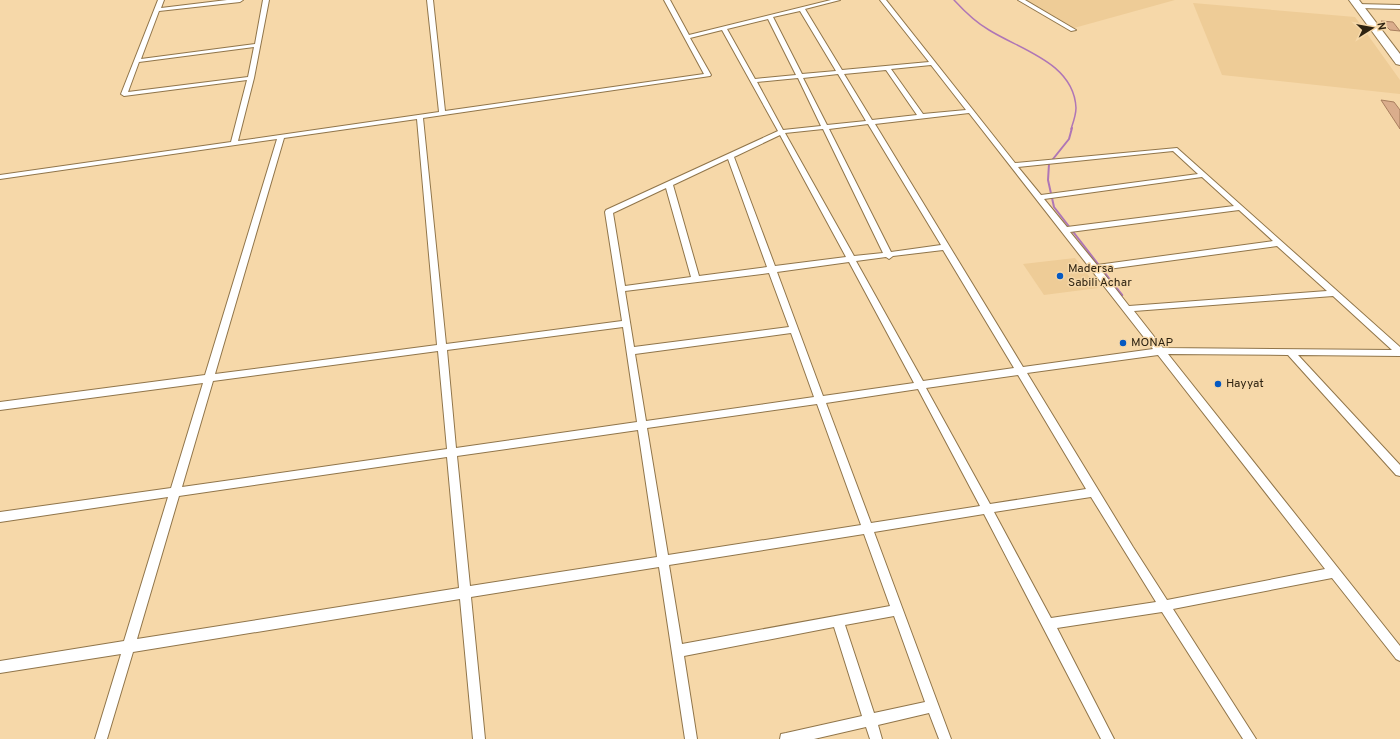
<svg xmlns="http://www.w3.org/2000/svg" width="1400" height="739" font-family="Overpass,sans-serif">
<rect width="100%" height="100%" fill="#f6d8a9"/>
<g fill="#eecc97">
<path d="M1027,0h148l-101,28z"/>
<path d="M1193,3l162,14 45,63v14l-178,-19z"/>
<path d="M1075,258l23,30 -54,7 -21,-31z"/>
</g>
<g fill="none" stroke-linecap="round" stroke-linejoin="round">
<path stroke="#af76b6" stroke-width="1.5" d="M954,0c11,12 21,22 35,30 32,20 85,33 87,78 0,7 -3,15 -5,21"/>
<path stroke="#af76b6" stroke-width="2" d="M1072,128l-3,11 -20,25 -1,16 6,27 64,83"/>
<path stroke="#af76b6" stroke-width="2.5" d="M1117,289l5,6"/>
</g>
<g fill="#daad8c" stroke="#a87e5e">
<path d="M1381,21l12,1 7,9 -10,-1z"/>
<path d="M1381,100l13,2 6,8v19z"/>
</g>
<g fill="none" stroke-linecap="round" stroke-linejoin="round">
<g stroke="#90754a" stroke-width="2">
<g id="street">
<path d="M158,0h6l-3,8 66,-8h16l-3,2 -81,9 -18,48 114,-15 8,-44h6l-15,78 -16,63 201,-29 -12,-112h6l12,111 259,-37 -40,-74h6l19,35 142,-35h9l-35,9 37,61 87,-8 -49,-62h6l129,163 162,-15 223,199v9l-102,-1 102,110v11l-4,-1 -108,-120 -120,-1 232,292v15l-4,-2 -64,-81 -159,31 83,130h-13l-81,-127 -105,16 57,111h-13l-117,-225 -110,18 77,207h-12l-10,-26 -51,12 4,14h-12l-4,-12 -52,12h-34l1,-5 5,-1 76,-17 -28,-89 -150,29 13,83h-12l-26,-172 -188,30 14,142h-12l-13,-140 -327,53 -26,87h-12l26,-85 -121,19v-12l124,-20 44,-144 -168,25v-10l171,-24 32,-105 -203,27v-8l205,-27 72,-236 -277,40v-4l231,-33 16,-62 -123,16 -3,-2zM800,11l36,60 -34,3 -29,-57zM768,19l28,56 -41,4 -28,-50zM722,30l56,101 -172,79 -1,2 17,109 -176,23 -23,-226 287,-42 1,-1 -21,-37zM254,47l-6,30 -120,15 11,-30zM931,65l35,45 -43,4 -32,-45zM886,70l31,45 -45,5 -28,-46zM838,74l28,47 -39,4 -24,-47zM798,78l23,48 -38,4 -26,-48zM969,113l184,236 -130,18 -148,-243zM417,119l20,226 -222,29 69,-236zM868,124l73,121 -50,7 -62,-123zM823,129l60,124 -29,3 -69,-123zM780,135l66,122 -71,9 -41,-109zM1173,151l25,23 -157,21 -23,-28zM728,159l39,108 -68,9 -26,-91zM1202,177l32,29 -167,21 -23,-28zM666,188l25,89 -66,9 -12,-73zM1239,210l34,31 -176,24 -27,-33zM1277,246l50,45 -198,15 -28,-36zM943,250l71,118 -91,13 -67,-120 30,-4 3,2 4,-3zM849,262l65,121 -91,13 -46,-124zM769,273l20,54 -155,20 -9,-56zM1333,296l59,54 -229,-2 -29,-37zM623,327l14,95 -181,26 -9,-98zM791,333l23,64 -168,24 -11,-67zM438,351l9,98 -265,38 31,-106zM1158,355l167,214 -158,31 -34,-53 -106,-174zM1018,375l68,114 -96,15 -64,-116zM918,389l62,117 -109,17 -45,-120zM817,404l44,121 -193,30 -21,-127zM638,430l19,127 -187,29 -13,-130zM447,457l12,131 -322,51 42,-143zM1091,497l65,105 -105,16 -57,-106zM864,534l26,72 -208,38 -13,-79zM894,616l31,86 -51,11 -29,-88z"/>
<path d="M1018,0h7l51,30 -5,1z"/>
</g>
</g>
<g stroke="#90754a" stroke-width="2">
<path id="secondary" d="M1356,4l44,1v4l-41,-1 -4,-2z"/>
</g>
<g stroke="#90754a" stroke-width="2">
<path id="highway" d="M1349,0h10l41,54v11l-4,-1z"/>
</g>
<use href="#street" fill="#fff" fill-rule="evenodd"/>
<use href="#secondary" fill="#fff" fill-rule="evenodd"/>
<use href="#highway" fill="#fff" fill-rule="evenodd"/>
</g>
<g fill="#0559c2" stroke="#f6d8a9" stroke-width="1.5">
<circle cx="1060" cy="276" r="4"/>
<circle cx="1123" cy="343" r="4"/>
<circle cx="1218" cy="384" r="4"/>
</g>
<g text-anchor="middle" dominant-baseline="central" stroke-width="3" stroke-linejoin="round" paint-order="stroke">
<g font-size="12" fill="#2e2311" stroke="#f6d8a9" text-anchor="start">
<text x="1068" y="269">Madersa<tspan x="1068" dy="14">Sabili Achar</tspan></text>
<text x="1131" y="343">MONAP</text>
<text x="1226" y="384">Hayyat</text>
</g>
</g>
<g transform="translate(1372 28) rotate(79)" stroke="#f6d8a9" stroke-width="3" paint-order="stroke">
<path d="M0-3L7 15L0 10L-7 15Z" fill="#2e2311"/>
<text y="-6" font-size="11" font-weight="bold" text-anchor="middle" fill="#2e2311">N</text>
</g>
</svg>
